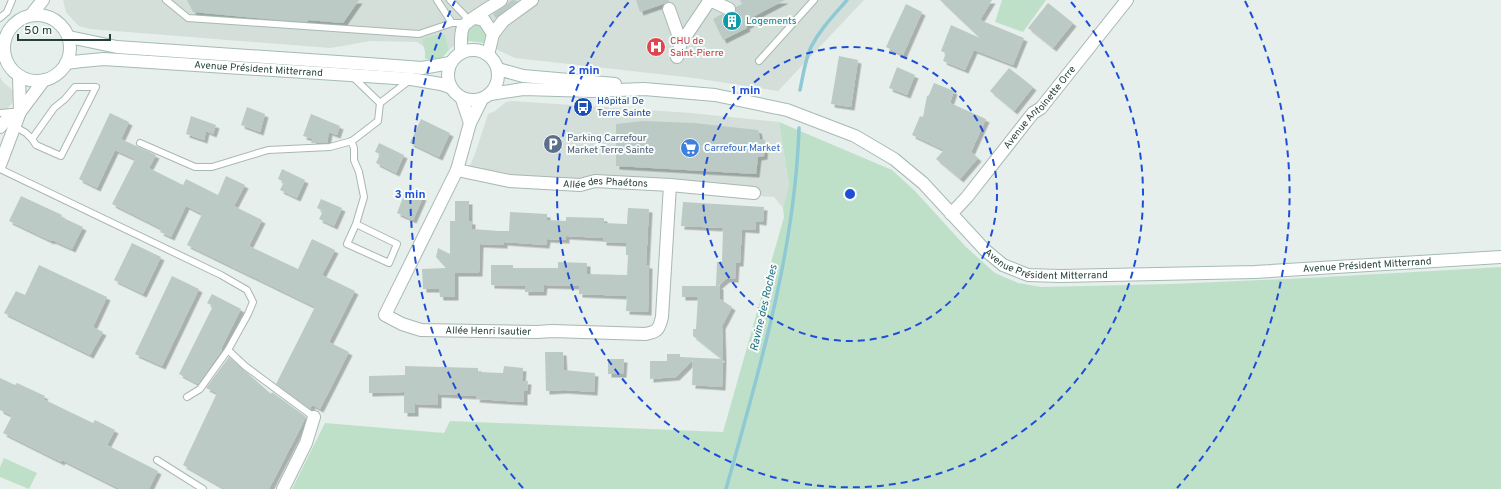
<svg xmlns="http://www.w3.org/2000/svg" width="1501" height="489" font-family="Overpass,sans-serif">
<defs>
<filter id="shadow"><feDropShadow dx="3.5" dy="3.5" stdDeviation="0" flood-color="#0004"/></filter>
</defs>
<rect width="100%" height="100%" fill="#e6efeb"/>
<g fill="#d4dfda">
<path d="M63,0h801l-86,91 -84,-13 -179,-20 -32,-15 -13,-2 -15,4 -10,8 -4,6 -24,-17 -46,-1 -41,7 -240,-19 -11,-3 -7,-7 -6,-7z"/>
<path d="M0,77l3,5 13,11 -3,9 -13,16z"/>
<path d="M512,101l179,12 88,9 10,63 -6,23 -9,-11 -105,-7 -203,-16 9,-20 13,-40 7,-3 11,-9z"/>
</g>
<g fill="#bfe0c8">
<path d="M1002,0h44l-23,32 -28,-10z"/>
<path d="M478,24l3,1 6,6 -2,12 -15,-2 -4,1 1,-11 5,-6z"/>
<path d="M443,33l2,3 4,14 -8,9h-16v-7l-3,-13z"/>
<path d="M779,122l113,48 23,21 51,56 29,26 23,10 23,4 130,-3 137,-6 193,-11v222h-1209l33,-66 119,10 6,-12 273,11 61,-215 -1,-9 6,-23z"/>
<path d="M4,458l33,15 -8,16 -29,-12v-10z"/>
</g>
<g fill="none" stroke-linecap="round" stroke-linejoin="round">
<g stroke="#8ec9d4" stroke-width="3.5">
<path d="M800,90c3,-14 5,-30 11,-43 9,-18 23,-32 36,-47"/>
<path d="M726,489c33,-118 69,-238 73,-361"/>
</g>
</g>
<g fill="#bbcac4" filter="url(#shadow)">
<path d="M187,0h172l-16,23 -35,-3v2l-31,-2 -84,-8z"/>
<path d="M512,0l6,1 -22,17 -3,-4 12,-8z"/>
<path d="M636,0h33v2l-29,10z"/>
<path d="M740,0h45l-36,19 2,4 -5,3 1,2 -24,12 -10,-21 9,-5 7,2 4,-1 3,-3v-5l6,-3z"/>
<path d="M940,0h52l-12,20 44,18 -11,27 -39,-15 -9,20 -22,-9 3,-8 -5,-2 10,-26 29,13z"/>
<path d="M1048,3l25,20 -20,25 -25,-20z"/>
<path d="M906,4l16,8 -19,43 -17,-8z"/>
<path d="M839,56l19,4 -7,47 -20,-3z"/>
<path d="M897,67l18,8 -8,20 -18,-7z"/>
<path d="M1009,68l24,19 -19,24 -24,-20z"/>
<path d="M934,83l20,8 -4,12 36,16 -15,33 7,6 -18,21 -24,-20 8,-9 -32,-15 8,-19 3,1 4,-21 2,-1z"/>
<path d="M247,107l18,7 -5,18 -19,-7z"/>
<path d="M110,113l19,9 -8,17 35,16 -7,13 34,17 3,-6 32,16 8,-19 19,9 -11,21 28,14 -13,26 49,23 14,-30 23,11 -13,25 33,16 -26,51 20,10 -29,57 -8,-4 -2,4 -34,-25 39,-77 -128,-62 15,-31 -16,-8 -15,31 -11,-5 2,-3 -50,-25 23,-45 -20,-9 -18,38 -18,-9z"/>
<path d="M311,114l29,12 -3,9 -8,-3 -2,11h-16l2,-4 -10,-3z"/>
<path d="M191,116l25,9 -3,9 -7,-3 -2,9 -18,-6z"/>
<path d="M421,119l29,14 -11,24 -29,-14z"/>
<path d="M643,121l51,2 64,7 2,9 5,1 -1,16 -6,1 -2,17 -140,-8v-42z"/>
<path d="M379,143l25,12 -8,18 -20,-10 4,-9 -5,-2z"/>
<path d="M282,169l23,11 -8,18 -17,-8 4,-8 -6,-3z"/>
<path d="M414,193l9,4 -10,23 -16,-7 7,-18 8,3z"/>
<path d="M21,196l41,19 -1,2 22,10 -11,22 -20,-9 -1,1 -42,-20z"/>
<path d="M321,199l21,9 -8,18 -15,-7 4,-8 -6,-3z"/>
<path d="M455,201h14v20h3v8l27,2h10l1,-19 37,2v6l19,1v-4l38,1v5l23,1 1,-16 21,1 -3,56h3l-1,47 -22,-1 1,-15 -48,-2v-8l-35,-1 -1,7h-18v-6l-34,-1v-20h22v3h45v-6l29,1v11l40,1 1,-20h-2v-12l-23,-1v-4l-37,-2v4l-19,-1 -1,6 -42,-3v3l-24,-1 -1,29h-24v24h-15l-1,-8h-16l-1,-20 24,-1 -10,-11 2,-9 12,6v-33h5z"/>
<path d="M683,202l81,5 -1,15 -7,-1v9l-14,-1 -2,34h-4l-1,16h-9l-8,7h2v13l12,8 -10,19 1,33 -1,28 -30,-2 1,-25 -17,17 -26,2v-18h17v-7h13v3l42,2 -29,-23v-7h3l2,-32h-16v-11h34l1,-24h5l1,-34 -42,-2z"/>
<path d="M132,243l29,14 -18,37 -29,-14z"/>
<path d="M39,265l68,32 -14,30 10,5 -13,23 -86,-42 12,-22 9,4z"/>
<path d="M172,276l27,13 -37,77 -27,-12z"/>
<path d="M212,294l29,15 -20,40 1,1 -24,34 -19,-10 34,-68 -6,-3z"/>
<path d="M545,352h18l1,18 31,3 -1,19 -30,-2 -18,1z"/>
<path d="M229,357l42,37 1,-2 34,25 -37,72h-44l-42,-24 34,-72 -11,-5z"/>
<path d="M608,359h16l-1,15h-15z"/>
<path d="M405,366l73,2v4l25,1 1,-7 19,2 -1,13h6l-1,10h-3v11l-48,-3 1,-3 -39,-2v11l-23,-1v9h-11v-21l-35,1v-17l36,-1z"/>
<path d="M0,378l15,7 2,-2 28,13 -2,3 50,24 2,-3 20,10 -8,15 51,26 -9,18h-29l-58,-29 -1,2 -58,-29 9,-17 -12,-6z"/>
</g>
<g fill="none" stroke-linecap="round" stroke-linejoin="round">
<g stroke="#a8b8b2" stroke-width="8">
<g id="lane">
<path d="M166,0l22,18 231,16 33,-11h13"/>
<path d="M437,0l15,23"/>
<path d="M450,0l19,20"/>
<path d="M0,18l7,-6 5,-12"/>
<path d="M759,61l55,-61"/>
<path d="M353,77l27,26 30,-23"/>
<path d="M0,113l12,-1"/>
<path d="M14,126l12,7 6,6 4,6 25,11 35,-69h-21l-10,12 -11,9 -22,31"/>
<path d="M351,141l3,7v12l5,12 5,25 -8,27 41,20 -8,19 -42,-19 9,-20"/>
<path d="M140,143l55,24h17l56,-17 62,-3 22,-6 26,-20 2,-18"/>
<path d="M0,169l221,106 26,15 6,12 -5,12 -20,36 17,16 69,51"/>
<path d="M187,397l13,-8 28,-39"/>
<path d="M157,460l46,29"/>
</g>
</g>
<g stroke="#a8b8b2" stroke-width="14">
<g id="street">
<path d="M669,9l12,34"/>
<path d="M475,18l9,2 9,14 -5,21"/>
<path d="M493,34l10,-13 29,-21"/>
<path d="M461,53c0,-8 -1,-19 2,-26 2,-5 31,-22 38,-27"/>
<path d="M677,57l4,-14 29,-43 19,9"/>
<path d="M19,76l1,36"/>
<path d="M462,99l8,24"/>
<path id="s1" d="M482,99l-12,24 -13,47 -72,145 17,9 19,6 116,2 15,-1 93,3c13,-2 14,-5 17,-17l8,-132"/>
<path d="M0,127l7,-8 13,-7"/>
<path d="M0,165l20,-53 24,-32"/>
<path id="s2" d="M457,170l52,11 71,4 15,-4 75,4 84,8"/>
<path id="s3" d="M951,214l16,-17 66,-84 8,-5 86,-108"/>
<path d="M283,489l23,-46 8,-26"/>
</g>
</g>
<g stroke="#a4bbb3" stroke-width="14">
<g id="secondary">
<path d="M31,15l12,-15"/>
<circle cx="37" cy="48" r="33"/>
<path d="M69,37l48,10 265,18 40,3 28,-5"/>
<circle cx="473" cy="75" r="25"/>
<path id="s4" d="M66,63l16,-2 22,-2 307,20 30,5 9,3"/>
<path d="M498,69l25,7 92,8"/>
<path id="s5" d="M491,94l32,-5 69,2 52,-2 71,6 72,15 68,26 39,23 29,24 62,67 18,15 25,10 32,1 195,-4 246,-15"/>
</g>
</g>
<use href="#lane" stroke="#fff" stroke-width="6"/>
<use href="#street" stroke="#fff" stroke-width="12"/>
<use href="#secondary" stroke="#fff" stroke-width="12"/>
</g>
<g fill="none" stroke="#1d4ed8" stroke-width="2" stroke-dasharray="7 5">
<circle cx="850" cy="194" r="147"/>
<path d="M1071 2A293 293 0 1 1 629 2"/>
<path d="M523 488A440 440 0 0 1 455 1M1245 1A440 440 0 0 1 1177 488"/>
</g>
<defs>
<g id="building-disc" transform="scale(1)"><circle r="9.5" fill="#0f9aa8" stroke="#f7fbf9"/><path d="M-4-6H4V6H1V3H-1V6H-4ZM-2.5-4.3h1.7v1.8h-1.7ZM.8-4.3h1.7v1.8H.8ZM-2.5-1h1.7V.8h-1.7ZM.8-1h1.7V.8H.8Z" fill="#fff"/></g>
<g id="hospital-disc" transform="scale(1)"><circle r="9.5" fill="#e0444e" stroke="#f7fbf9"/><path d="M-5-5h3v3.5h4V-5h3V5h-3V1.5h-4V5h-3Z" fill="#fff"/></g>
<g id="bus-disc" transform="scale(1)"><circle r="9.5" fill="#1a4fb4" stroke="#f7fbf9"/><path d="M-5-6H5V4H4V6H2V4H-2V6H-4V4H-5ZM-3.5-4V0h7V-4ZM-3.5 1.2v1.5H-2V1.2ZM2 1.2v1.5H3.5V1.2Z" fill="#fff"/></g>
<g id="parking-disc" transform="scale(1)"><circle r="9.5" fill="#5c6f8a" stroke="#f7fbf9"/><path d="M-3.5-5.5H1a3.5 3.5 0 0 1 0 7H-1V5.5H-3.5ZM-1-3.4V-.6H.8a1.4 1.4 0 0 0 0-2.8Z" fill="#fff"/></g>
<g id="supermarket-disc" transform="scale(1)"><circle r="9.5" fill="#3f7fe0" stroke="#f7fbf9"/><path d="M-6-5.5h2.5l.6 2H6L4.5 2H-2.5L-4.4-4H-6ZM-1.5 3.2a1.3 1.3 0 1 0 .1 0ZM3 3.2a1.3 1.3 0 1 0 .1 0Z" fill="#fff"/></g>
</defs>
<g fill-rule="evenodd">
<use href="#building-disc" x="732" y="21"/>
<use href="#hospital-disc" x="656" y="47"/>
<use href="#bus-disc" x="583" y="107"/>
<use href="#parking-disc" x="553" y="144"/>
<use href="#supermarket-disc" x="690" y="148"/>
</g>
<g text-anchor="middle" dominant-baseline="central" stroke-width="4" stroke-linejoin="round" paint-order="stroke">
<g font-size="10" fill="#0d838f" stroke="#f7fbf9" text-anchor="start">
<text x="746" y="21">Logements</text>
</g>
<g font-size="10" fill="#be3a42" stroke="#f7fbf9" text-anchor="start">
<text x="670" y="41">CHU de<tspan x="670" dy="12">Saint-Pierre</tspan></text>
</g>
<g font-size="10" fill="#24423a" stroke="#f7fbf9">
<text stroke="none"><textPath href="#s4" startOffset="193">Avenue Président Mitterrand</textPath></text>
<text stroke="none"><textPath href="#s3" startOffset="139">Avenue Antoinette Orre</textPath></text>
<text stroke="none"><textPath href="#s2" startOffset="150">Allée des Phaétons</textPath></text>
<text stroke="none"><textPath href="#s5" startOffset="611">Avenue Président Mitterrand</textPath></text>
<text stroke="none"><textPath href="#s5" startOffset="935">Avenue Président Mitterrand</textPath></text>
<text stroke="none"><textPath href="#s1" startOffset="344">Allée Henri Isautier</textPath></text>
</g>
<g font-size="10" fill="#164399" stroke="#f7fbf9" text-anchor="start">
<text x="597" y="101">Hôpital De<tspan x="597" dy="12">Terre Sainte</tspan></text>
</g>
<g font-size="10" fill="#4e5e75" stroke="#f7fbf9" text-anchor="start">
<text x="567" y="138">Parking Carrefour<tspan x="567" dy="12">Market Terre Sainte</tspan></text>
</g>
<g font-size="10" fill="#366cbe" stroke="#f7fbf9" text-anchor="start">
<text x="704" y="148">Carrefour Market</text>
</g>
<g font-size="11" font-style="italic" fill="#1c6f80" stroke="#f7fbf9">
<text transform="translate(764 308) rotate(-77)">Ravine des Roches</text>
</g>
</g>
<circle cx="850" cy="194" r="6" fill="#1d4ed8" stroke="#f7fbf9" stroke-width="2"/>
<g font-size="12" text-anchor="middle" font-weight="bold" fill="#1d4ed8" stroke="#f7fbf9" stroke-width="4" stroke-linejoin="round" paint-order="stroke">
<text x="584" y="74">2 min</text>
<text x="746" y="94">1 min</text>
<text x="410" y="198">3 min</text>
</g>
<path d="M18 34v6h92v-6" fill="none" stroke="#24423a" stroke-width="2"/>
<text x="24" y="34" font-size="12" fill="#24423a" stroke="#f7fbf9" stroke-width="3" paint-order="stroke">50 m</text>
</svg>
